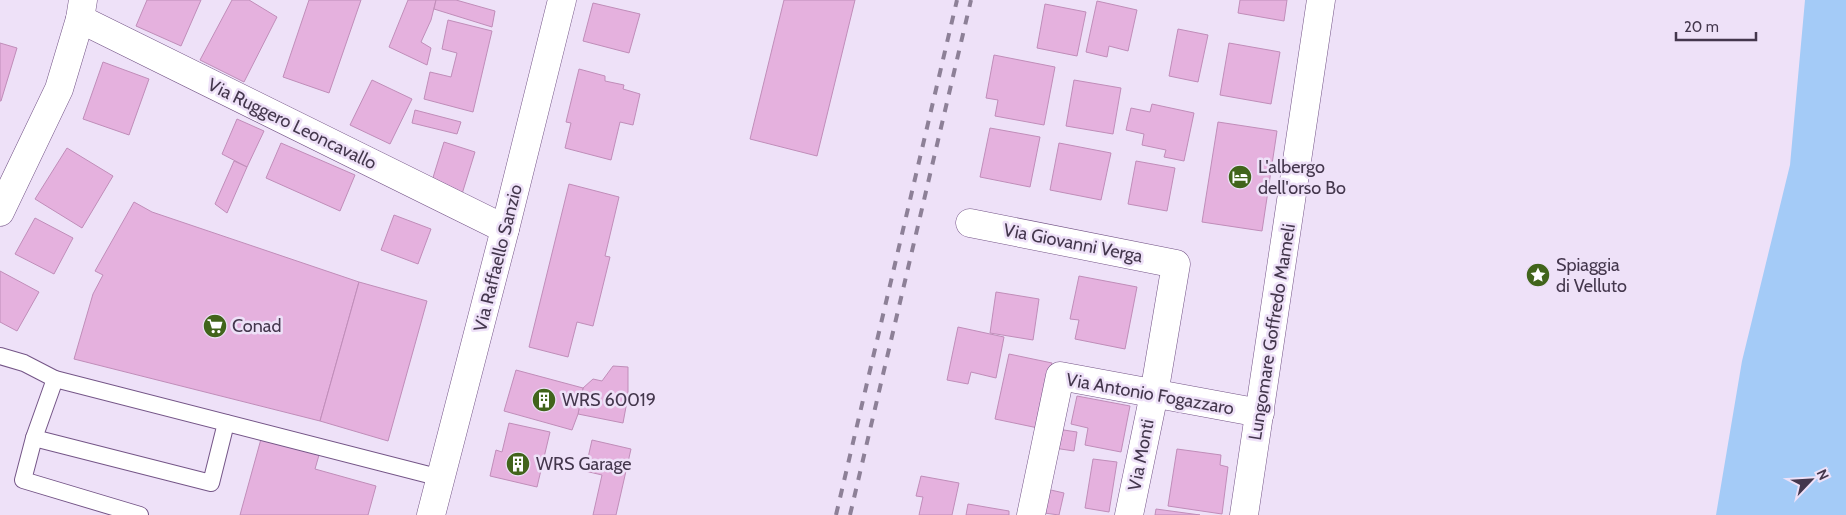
<svg xmlns="http://www.w3.org/2000/svg" width="1846" height="515" font-family="Cabin,sans-serif">
<rect width="100%" height="100%" fill="#eee1f8"/>
<path fill="#a4cbf7" d="M1805,0h41v515h-130l26,-154 48,-196z"/>
<g fill="#e5b1de" stroke="#c08db9">
<path d="M147,0h54l-20,46 -45,-20z"/>
<path d="M232,0h17l28,17 -33,65 -44,-22z"/>
<path d="M309,0h52l-32,93 -46,-16z"/>
<path d="M408,0h28l-5,20 -10,22 10,6 -4,17 -38,-18z"/>
<path d="M436,0h20l39,11 -3,16 -58,-18z"/>
<path d="M784,0h71l-38,156 -67,-17z"/>
<path d="M1240,0h47l-3,21 -46,-8z"/>
<path d="M1097,1l40,9 -9,41 -19,-5 -2,11 -21,-5z"/>
<path d="M593,3l47,11 -11,39 -46,-12z"/>
<path d="M1045,4l41,8 -9,44 -40,-8z"/>
<path d="M448,20l44,11 -19,81 -49,-13 6,-27 21,5 6,-24 -15,-4z"/>
<path d="M1178,29l30,6 -10,47 -29,-6z"/>
<path d="M0,43l17,5 -16,53h-1z"/>
<path d="M1229,43l51,9 -9,52 -51,-9z"/>
<path d="M994,55l61,12 -11,58 -49,-9 3,-16 -12,-2z"/>
<path d="M103,62l46,17 -20,56 -46,-16z"/>
<path d="M579,69l26,7v5l19,4 -1,4 17,5 -7,31 -13,-3 -9,38 -46,-12 6,-25 -5,-1z"/>
<path d="M372,80l40,19 -22,45 -40,-19z"/>
<path d="M1074,80l47,8 -8,46 -47,-8z"/>
<path d="M1152,104l42,9 -10,48 -20,-4 2,-7 -24,-5 2,-11 -18,-4 5,-22 19,4z"/>
<path d="M415,110l46,12 -4,12 -45,-11z"/>
<path d="M237,119l27,12 -17,36 -25,-13z"/>
<path d="M1218,122l59,9 -15,100 -60,-9z"/>
<path d="M990,128l50,9 -10,50 -50,-10z"/>
<path d="M444,142l31,10 -13,42 -31,-10z"/>
<path d="M281,143l74,32 -15,36 -74,-33z"/>
<path d="M1059,143l52,10 -10,47 -51,-10z"/>
<path d="M67,148l46,28 -31,52 -47,-29z"/>
<path d="M234,161l13,6 -20,46 -12,-9z"/>
<path d="M1136,161l39,7 -8,43 -39,-7z"/>
<path d="M569,184l50,13 -14,59 5,1 -17,69 -16,-4 -9,35 -39,-10z"/>
<path d="M134,202l18,10 207,70 -39,139 -246,-62 19,-65 10,-19 -8,-4z"/>
<path d="M394,215l37,14 -13,35 -37,-14z"/>
<path d="M35,218l38,20 -19,36 -39,-20z"/>
<path d="M0,271l39,21 -22,39 -17,-9z"/>
<path d="M1079,276l58,11 -12,62 -50,-10 4,-19 -9,-1z"/>
<path d="M359,282l68,19 -39,140 -68,-20z"/>
<path d="M996,292l43,7 -6,41 -43,-7z"/>
<path d="M958,327l46,10 -8,41 -25,-6 -3,12 -21,-4z"/>
<path d="M1009,354l43,9 -14,65 -43,-9z"/>
<path d="M613,366l15,1v29l-5,27 -45,-9 5,-26 10,-9 9,2z"/>
<path d="M516,370l67,18 -5,26 -6,16 -68,-19z"/>
<path d="M1077,396l53,10 -9,46 -36,-7 3,-17 -17,-4z"/>
<path d="M509,423l41,9 -13,55 -47,-11 6,-26 6,2z"/>
<path d="M1057,429l20,3 -3,19 -20,-3z"/>
<path d="M261,439l58,16 -4,14 61,17 -8,29h-128z"/>
<path d="M592,440l39,9 -15,66h-23l9,-40 -17,-4z"/>
<path d="M1177,449l44,6 -1,10 8,2 -6,47 -54,-8z"/>
<path d="M1093,459l24,3 -8,50 -24,-4z"/>
<path d="M921,476l38,7 -7,32h-33l4,-18 -7,-1z"/>
<path d="M1042,488l22,5 -5,22 -22,-3z"/>
<path d="M968,504l41,7v4h-43z"/>
<path d="M1156,509l44,6h-45z"/>
</g>
<g fill="none" stroke-linecap="round" stroke-linejoin="round">
<g stroke="#745587" stroke-width="18">
<g id="service">
<path d="M0,356l24,7 31,16 386,99"/>
<path d="M55,379l-21,59 177,45 15,-60"/>
<path d="M34,438l-11,42 117,35"/>
</g>
</g>
<g stroke="#745587" stroke-width="29">
<g id="minor">
<path d="M80,19l425,210"/>
<path d="M0,212l59,-123 21,-70 3,-19"/>
<path d="M970,223l206,41 -22,130 -25,121"/>
<path d="M1031,515l29,-139 200,37"/>
<path d="M1244,515l77,-515"/>
</g>
</g>
<g stroke="#745587" stroke-width="29">
<path id="secondary" d="M431,515l74,-286 57,-229"/>
</g>
<use href="#service" stroke="#fff" stroke-width="16"/>
<use href="#minor" stroke="#fff" stroke-width="28"/>
<use href="#secondary" stroke="#fff" stroke-width="28"/>
<g stroke="#8d8097" stroke-width="4" stroke-dasharray="9 9" stroke-linecap="butt">
<path d="M836,515l121,-515"/>
<path d="M850,515l121,-515"/>
</g>
</g>
<defs>
<g id="hotel-disc" transform="scale(1.25)"><circle r="9.5" fill="#41641b" stroke="#eee1f8"/><path d="M-6-4.5h1.5V1H6V5H4.5V3h-9V5H-6ZM-4 0a1.8 1.8 0 1 1 3.6 0ZM.5 0V-2.5h3Q6-2.5 6 0Z" fill="#fff"/></g>
<g id="sight-disc" transform="scale(1.25)"><circle r="9.5" fill="#41641b" stroke="#eee1f8"/><path d="M0-6L1.8-2.2L6-1.7L2.9 1.2L3.7 5.4L0 3.3L-3.7 5.4L-2.9 1.2L-6-1.7L-1.8-2.2Z" fill="#fff"/></g>
<g id="supermarket-disc" transform="scale(1.25)"><circle r="9.5" fill="#41641b" stroke="#eee1f8"/><path d="M-6-5.5h2.5l.6 2H6L4.5 2H-2.5L-4.4-4H-6ZM-1.5 3.2a1.3 1.3 0 1 0 .1 0ZM3 3.2a1.3 1.3 0 1 0 .1 0Z" fill="#fff"/></g>
<g id="building-disc" transform="scale(1.25)"><circle r="9.5" fill="#41641b" stroke="#eee1f8"/><path d="M-4-6H4V6H1V3H-1V6H-4ZM-2.5-4.3h1.7v1.8h-1.7ZM.8-4.3h1.7v1.8H.8ZM-2.5-1h1.7V.8h-1.7ZM.8-1h1.7V.8H.8Z" fill="#fff"/></g>
</defs>
<g fill-rule="evenodd">
<use href="#hotel-disc" x="1240" y="177"/>
<use href="#sight-disc" x="1538" y="275"/>
<use href="#supermarket-disc" x="215" y="326"/>
<use href="#building-disc" x="544" y="400"/>
<use href="#building-disc" x="518" y="464"/>
</g>
<g text-anchor="middle" dominant-baseline="central" stroke-width="5" stroke-linejoin="round" paint-order="stroke">
<g font-size="18" fill="#44374d" stroke="#eee1f8">
<text transform="translate(292 124) rotate(26)">Via Ruggero Leoncavallo</text>
<text transform="translate(1073 243) rotate(11)">Via Giovanni Verga</text>
<text transform="translate(498 258) rotate(-76)">Via Raffaello Sanzio</text>
<text transform="translate(1272 332) rotate(-81)">Lungomare Goffredo Mameli</text>
<text transform="translate(1150 394) rotate(10)">Via Antonio Fogazzaro</text>
<text transform="translate(1141 455) rotate(-79)">Via Monti</text>
</g>
<g font-size="18" fill="#44374d" stroke="#eee1f8" text-anchor="start">
<text x="1258" y="167">L'albergo<tspan x="1258" dy="21">dell'orso Bo</tspan></text>
<text x="1556" y="265">Spiaggia<tspan x="1556" dy="21">di Velluto</tspan></text>
<text x="232" y="326">Conad</text>
<text x="562" y="400">WRS 60019</text>
<text x="536" y="464">WRS Garage</text>
</g>
</g>
<g transform="translate(1811 480) rotate(65)" stroke="#eee1f8" stroke-width="4" paint-order="stroke">
<path d="M0-4L9 19L0 12L-9 19Z" fill="#44374d"/>
<text y="-8" font-size="14" font-weight="bold" text-anchor="middle" fill="#44374d">N</text>
</g>
<path d="M1676 32v8h80v-8" fill="none" stroke="#44374d" stroke-width="2.5"/>
<text x="1684" y="32" font-size="15" fill="#44374d" stroke="#eee1f8" stroke-width="4" paint-order="stroke">20 m</text>
</svg>
